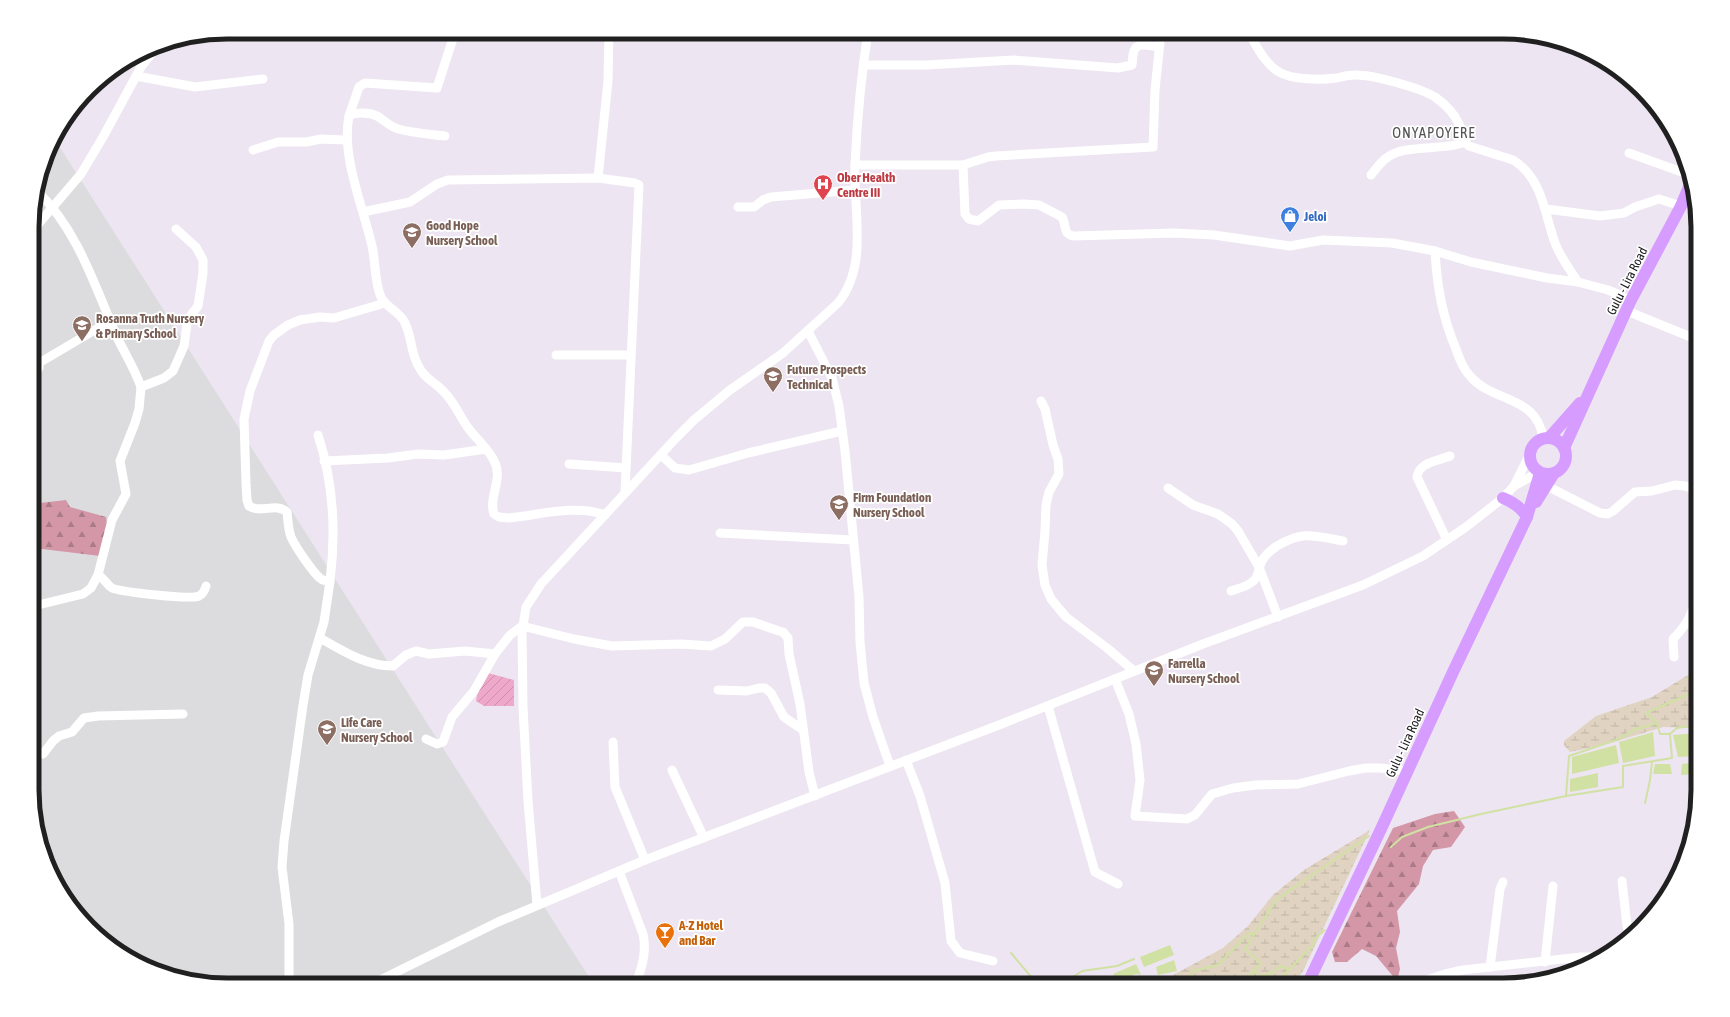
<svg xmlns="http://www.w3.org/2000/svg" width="1730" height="1017" font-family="'Asap Condensed',sans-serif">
<defs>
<pattern id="forest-firs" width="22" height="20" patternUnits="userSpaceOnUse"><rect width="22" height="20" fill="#d397a7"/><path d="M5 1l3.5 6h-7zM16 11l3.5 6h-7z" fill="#ab7b88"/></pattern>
<pattern id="wetland-marsh" width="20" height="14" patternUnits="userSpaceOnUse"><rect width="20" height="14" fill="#e0d3c1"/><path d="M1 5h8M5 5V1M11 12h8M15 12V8" fill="none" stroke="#c0b5a6"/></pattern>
<pattern id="garden-furrows" width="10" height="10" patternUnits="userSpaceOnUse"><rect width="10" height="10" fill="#eea8c9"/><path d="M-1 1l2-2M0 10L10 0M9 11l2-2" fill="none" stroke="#cc90ac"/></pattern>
</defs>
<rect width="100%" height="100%" fill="#ede5f1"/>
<path fill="#dcdcde" d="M54,138l540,847h-367l-51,-7 -47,-19 -64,-61 -31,-83v-613z"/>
<g fill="url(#forest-firs)">
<path d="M66,500l4,7 36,10 3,24 -9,15 -66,-8v-30l6,-15z"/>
<path d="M1454,811l11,16 -14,20 -18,3 -10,16 -4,18 -22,27 3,21 -4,16 4,21 -3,12 -21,-25 -14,-7 -15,13h-12l-3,-10 61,-124 42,-14z"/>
</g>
<g fill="url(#wetland-marsh)">
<path d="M1698,669v59l-35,-1 -59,18 -34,7 -6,-7v-4l32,-25 56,-19z"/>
<path d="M1370,830l-68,143 -14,12h-133l68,-37 25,-22 25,-31 31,-25z"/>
</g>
<path fill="url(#garden-furrows)" d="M488,673l26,7v26h-30l-8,-5 3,-17z"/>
<g fill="#d1e1a3">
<path d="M1653,732l2,24 -32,7 -4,-21z"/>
<path d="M1698,733v23l-20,1 -5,-22z"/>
<path d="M1616,745l3,18 -47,11v-17z"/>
<path d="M1698,762v12l-17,1 1,-11z"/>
<path d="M1655,764h15l2,10h-19z"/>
<path d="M1598,773v14l-28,5v-13z"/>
<path d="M1170,945l4,10 -30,12 -4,-10z"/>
<path d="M1174,960l3,11 -19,4 -2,-8z"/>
<path d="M1136,964l5,11 -5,-1 -19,8 -4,-8z"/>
</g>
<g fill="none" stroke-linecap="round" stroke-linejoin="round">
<g stroke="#d1e1a3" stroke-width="2">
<path d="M1694,692l-6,-15 10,-4"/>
<path d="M1657,723l-11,-10 52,-23"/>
<path d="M1566,796l57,-9v-21l49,-8 -2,-23"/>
<path d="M1645,803l5,-23 2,-18"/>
<path d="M1391,847l11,-10 26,-10 53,-13 85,-18 3,-40 47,-16 20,-11 21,-6 3,11h10l7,-6 21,-3"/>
<path d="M1011,953l27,32"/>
<path d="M1253,971l8,5 9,-2 11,-8 8,4"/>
<path d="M1061,985l21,-14 35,-5 17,-7"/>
<path d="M1187,985l6,-14 25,-6 31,-32 5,2 22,-35 93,-64"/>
<path d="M1241,985l20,-22 -16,-14 9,-14"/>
<path d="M1262,985l7,-8 9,4 35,-36 1,-6 11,-9"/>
</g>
<g stroke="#fff" stroke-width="9">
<path d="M1248,32c9,14 16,31 31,40 13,8 42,8 57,6 6,-1 11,-3 18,-3 18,-1 66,13 81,22 10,7 19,16 24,27 3,8 4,17 10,22l44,14c29,18 31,51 41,80 5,16 15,28 24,42"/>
<path d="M864,65h62l88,-5 104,8 14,-3c1,-5 0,-9 2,-14 3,-10 17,-5 25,-4"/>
<path d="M136,76l59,11 68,-8"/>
<path d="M349,116l10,-29 6,-4 72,5 18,-56"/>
<path d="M445,136c-16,-2 -32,-3 -47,-7 -9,-3 -14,-9 -21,-13 -8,-4 -21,-4 -28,0 -8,41 14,90 23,130 4,17 2,35 9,51 5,11 20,15 24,26 8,17 5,32 17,49 6,8 15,12 22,20 11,11 16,25 25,37 9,12 21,21 26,34 8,16 -7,35 -1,51l5,3 10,1c30,-3 67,-14 96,-3"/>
<path d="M253,150l25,-8h28l15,-3 25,1"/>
<path d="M1629,153l61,22"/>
<path d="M855,165h108l25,-8 8,-1 157,-9 2,-57 6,-58"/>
<path d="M963,165l2,49 4,5 9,2 21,-16 25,-1 15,1 23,12c5,8 0,17 12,19l100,-3 40,2 76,11 33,-6 69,3 43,8 36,11 76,16 31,4 30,8 12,5 10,7"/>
<path d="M1371,175c5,-6 10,-14 17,-18 17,-13 57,-6 77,-15"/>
<path d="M598,178l10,-97 1,-49"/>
<path d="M1686,194l8,3"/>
<path d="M738,207h16l9,-7 8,-3 84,-7"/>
<path d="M1546,209l54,7 24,-3 11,-6 24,-8 22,7"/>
<path d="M363,212l47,-10 27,-18 11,-4 150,-2 37,5 4,2 -14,307"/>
<path d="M34,229l47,-55 22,-37 38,-70 17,-21"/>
<path d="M1435,251c2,35 7,65 21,98 3,9 7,20 14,27 23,27 67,19 73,62"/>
<path d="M1627,311l71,29"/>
<path d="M808,331l24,47 7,28 6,45 14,146 1,45 4,41 9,34 17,49"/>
<path d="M556,355h75"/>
<path d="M34,361l5,2 71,-42"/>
<path d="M34,373l5,-5v-5"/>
<path d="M141,387l23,-9 9,-7 11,-25 3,-22 4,-9 7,-9 5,-33v-13l-7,-13 -20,-18"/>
<path d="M1041,401l4,8 8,36 5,14 1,15 -10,18 -3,13 -1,26 -3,34 3,20 6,14 15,18 41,31 27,23"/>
<path d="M318,435c15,46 18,98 12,146"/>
<path d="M661,455l14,13 14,2 59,-17 94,-22"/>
<path d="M324,461l64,-3 30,-4 26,1 42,-6"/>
<path d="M569,464l57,4"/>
<path d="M1514,486l25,-14"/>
<path d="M1547,486l53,27 8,1 5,-3 22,-19 17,-1 23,-6 10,1 9,3 2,5 -1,58 3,29"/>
<path d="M1168,488l25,17 25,9 14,10 6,7 21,36 19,50"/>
<path d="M720,533l133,7"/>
<path d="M1447,540l-30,-63c2,-15 21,-16 33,-21"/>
<path d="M98,575c7,4 9,10 14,13 9,4 80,12 87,8 4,-2 6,-6 7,-10"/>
<path d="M1231,591c9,-3 22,-6 26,-15 2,-5 2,-10 5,-15 3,-6 9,-11 15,-15 27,-16 37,-10 66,-5"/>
<path d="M34,606l49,-12 8,-6 7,-13 14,-55 14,-26 -6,-33 15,-38 4,-14 2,-22c-6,-18 -16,-33 -24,-50 -22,-50 -39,-107 -80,-146"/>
<path d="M320,638c23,13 46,28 73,28l13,-11 10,-4 13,3 36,-3 30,3 15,-19 12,-9 52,13 38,7 69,-2 30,2 14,-7 18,-17h10l26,9 4,1 5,6 1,16 11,50 9,68 6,24"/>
<path d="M1674,657l-1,-18c17,-17 22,-31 25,-54"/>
<path d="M1115,679l14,35 7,30 4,36 -5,36 52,3 8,-4 17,-21 21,-6 23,-3 42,-1 51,-13 17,-3h14l27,3"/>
<path d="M718,690l29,1 12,-3h6l6,5 13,24 19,13"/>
<path d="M1048,706l47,166 23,12"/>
<path d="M426,739l11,5 6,-2 9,-25 22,-26 21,-37"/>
<path d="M613,742l2,45 30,73"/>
<path d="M34,754h9l10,-13 6,-5 13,-4 12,-14 14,-2 85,-2"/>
<path d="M906,760l14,36 25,87 6,58 9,12 33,8"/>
<path d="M672,770l32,68"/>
<path d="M619,871l24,63c4,17 -1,35 -8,51"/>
<path d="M1622,881l5,45 3,10"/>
<path d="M537,905l-9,-104 -5,-94 -1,-75 4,-25 15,-23 136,-147 17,-17 36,-30 53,-37 55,-50c31,-38 15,-93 17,-138 2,-44 6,-89 13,-133"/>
<path d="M1545,962l8,-76"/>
<path d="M1490,967l10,-78 3,-7"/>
<path d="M289,985v-61l-7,-57 2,-26 19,-136 5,-30 16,-53 6,-41c-4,0 -6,0 -9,-2 -8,-6 -26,-33 -30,-42 -3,-8 -3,-17 -4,-25 -11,-10 -26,2 -38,-6l-2,-6 -1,-17 -2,-64 6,-28 19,-50 5,-6 14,-10 12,-5 20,-3 14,1 51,-15"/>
<path d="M370,985l128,-63 147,-62 354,-135 204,-81 160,-59 60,-29 43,-29 37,-29 11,-12 15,-30"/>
<path d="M1412,985l33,-11 18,-4 118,-13h22"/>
</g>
<g stroke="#d79cff" stroke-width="12">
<circle cx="1548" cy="456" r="18"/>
<path d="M1549,438l31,-35"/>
<path d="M1564,448l66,-146 51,-96 10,-24"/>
<path d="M1503,498c10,4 18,9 24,19"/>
<path d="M1536,502l18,-29"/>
<path d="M1307,985l74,-156 72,-157 74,-155 13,-44"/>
</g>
</g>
<defs>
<g id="hospital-pin" transform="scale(1)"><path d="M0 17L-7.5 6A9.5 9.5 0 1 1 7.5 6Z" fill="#e0444e" stroke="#fff"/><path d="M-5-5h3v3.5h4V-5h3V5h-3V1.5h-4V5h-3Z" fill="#fff"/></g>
<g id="shop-pin" transform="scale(1)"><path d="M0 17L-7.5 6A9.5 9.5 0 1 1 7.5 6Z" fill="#3f7fe0" stroke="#fff"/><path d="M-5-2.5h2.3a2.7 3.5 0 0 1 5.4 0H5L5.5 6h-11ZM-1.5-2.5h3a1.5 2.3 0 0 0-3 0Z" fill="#fff"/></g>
<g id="school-pin" transform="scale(1)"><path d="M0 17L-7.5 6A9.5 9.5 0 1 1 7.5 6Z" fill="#8d6e63" stroke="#fff"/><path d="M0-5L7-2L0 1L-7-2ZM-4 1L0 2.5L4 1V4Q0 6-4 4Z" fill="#fff"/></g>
<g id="bar-pin" transform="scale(1)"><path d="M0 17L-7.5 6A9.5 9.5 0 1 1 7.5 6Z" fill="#e8710a" stroke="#fff"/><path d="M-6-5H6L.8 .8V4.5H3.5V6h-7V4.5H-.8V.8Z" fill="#fff"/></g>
</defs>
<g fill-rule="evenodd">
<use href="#hospital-pin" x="823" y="184"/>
<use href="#shop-pin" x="1290" y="216"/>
<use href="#school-pin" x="412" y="232"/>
<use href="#school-pin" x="82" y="325"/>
<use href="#school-pin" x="773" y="376"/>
<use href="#school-pin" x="839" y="504"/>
<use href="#school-pin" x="1154" y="670"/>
<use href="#school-pin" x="327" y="729"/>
<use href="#bar-pin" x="665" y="932"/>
</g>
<g text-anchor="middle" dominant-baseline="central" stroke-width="3.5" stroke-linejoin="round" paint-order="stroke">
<g font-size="13" font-weight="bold" fill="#be3a42" stroke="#fff" text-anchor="start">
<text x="837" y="177">Ober Health<tspan x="837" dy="15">Centre III</tspan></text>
</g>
<g font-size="13" font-weight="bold" fill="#366cbe" stroke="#fff" text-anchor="start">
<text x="1304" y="216">Jeloi</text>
</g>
<g font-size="13" font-weight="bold" fill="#785e54" stroke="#fff" text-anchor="start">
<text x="426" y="225">Good Hope<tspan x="426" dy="15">Nursery School</tspan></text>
<text x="96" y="318">Rosanna Truth Nursery<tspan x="96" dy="15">&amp; Primary School</tspan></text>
<text x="787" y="369">Future Prospects<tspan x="787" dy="15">Technical</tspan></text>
<text x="853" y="497">Firm Foundation<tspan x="853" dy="15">Nursery School</tspan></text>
<text x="1168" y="663">Farrella<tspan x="1168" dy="15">Nursery School</tspan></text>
<text x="341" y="722">Life Care<tspan x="341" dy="15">Nursery School</tspan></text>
</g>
<g font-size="13" fill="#202020" stroke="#fff">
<text transform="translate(1627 281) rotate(-63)">Gulu - Lira Road</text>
<text transform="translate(1405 743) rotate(-65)">Gulu - Lira Road</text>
</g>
<g font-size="13" font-weight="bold" fill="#c56008" stroke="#fff" text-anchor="start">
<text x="679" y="925">A-Z Hotel<tspan x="679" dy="15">and Bar</tspan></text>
</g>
<g font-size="15" letter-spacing="1" fill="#535353" stroke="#fff">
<text x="1434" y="132">ONYAPOYERE</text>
</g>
</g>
<path d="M0 0H1730V1017H0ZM227 39H1503A188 188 0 0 1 1691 227V790A188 188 0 0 1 1503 978H227A188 188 0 0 1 39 790V227A188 188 0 0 1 227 39Z" fill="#fff" fill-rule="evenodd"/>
<path fill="none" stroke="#202020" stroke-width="5" d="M227 39H1503A188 188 0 0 1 1691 227V790A188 188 0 0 1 1503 978H227A188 188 0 0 1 39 790V227A188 188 0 0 1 227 39Z"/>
</svg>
